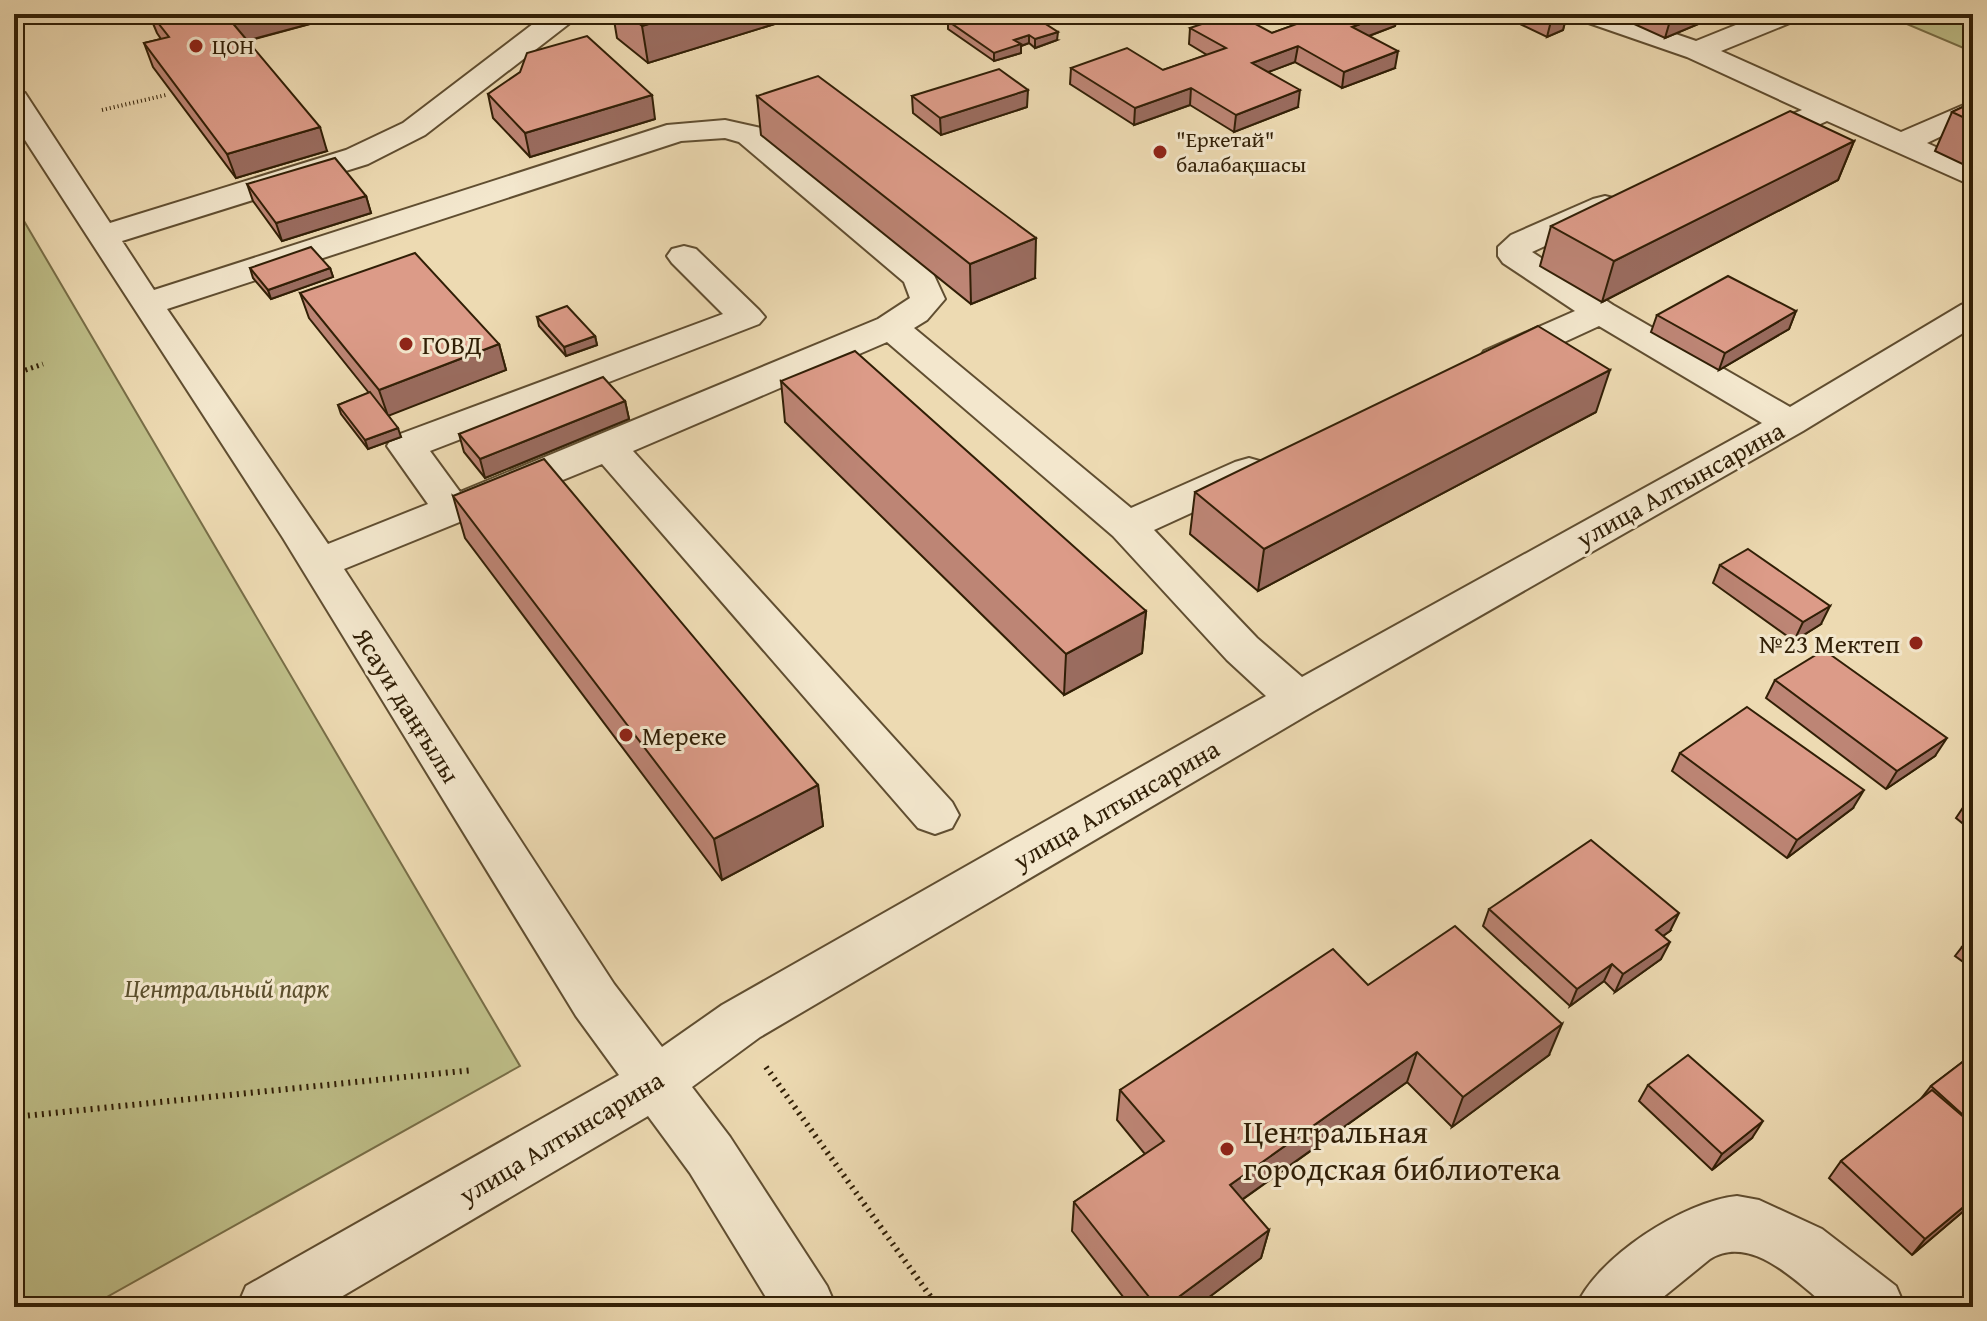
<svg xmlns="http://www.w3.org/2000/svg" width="1987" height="1321" font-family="'Gentium Book Plus',serif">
<rect width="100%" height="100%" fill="#eddab2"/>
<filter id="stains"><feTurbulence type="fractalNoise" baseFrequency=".0025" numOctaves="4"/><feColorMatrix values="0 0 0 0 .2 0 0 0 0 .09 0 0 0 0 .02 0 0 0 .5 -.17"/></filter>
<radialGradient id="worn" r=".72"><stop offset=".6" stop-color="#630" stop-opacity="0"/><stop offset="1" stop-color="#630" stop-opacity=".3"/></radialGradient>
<g fill="#bebe88" stroke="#786e47" stroke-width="2">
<path d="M1920,14h53v38l-71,-30z"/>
<path d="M14,204l506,862 -431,241h-75z"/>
</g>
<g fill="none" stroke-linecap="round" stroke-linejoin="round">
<g stroke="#604e31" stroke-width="4">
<g id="minor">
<path d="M546,14h40l-4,6 -12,3 -145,112 -57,29 -246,77 32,49 513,-165 58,-5 36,8 171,143 13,28 -18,21 -13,8 217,180 104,-46 14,-4 14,4 6,9 -6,9 -109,50 103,108 45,39 460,-254 -163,-97 -89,41 -13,3 -13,-3 -5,-8 5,-8 91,-40 -72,-48 -5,-7v-9l13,-12 82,-36 12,-3 12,3 4,7 -4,7 -85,39 81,53 177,102 171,-102 12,-4v26l-170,104 -489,280 -554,326 -68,50 38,50 97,149 9,21h-64l-82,-134 -42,-57 -324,191h-87l9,-21 373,-211 -43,-59 -293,-478 -269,-415v-33l11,3 85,130 236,-73 57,-27zM725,138l14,4 165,140 6,16 -32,21 -418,173 -30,-41 329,-127 6,-7 -6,-7 -63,-61 -12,-3 -12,3 -5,7 5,7 51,51 -331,123 -5,9 41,58 -100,40 -161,-235 514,-168zM887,342l226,194 114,124 39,36 -544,309 -60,42 -48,-63 -270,-415 258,-105 316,364 17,6 17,-6 7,-13 -7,-13 -319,-351z"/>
<path d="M1576,14h41l79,27 67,-27h38l-4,6 -76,31 180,81 72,-31v20l-46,22 46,21v22l-146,-65 -63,28 -11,2 -11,-2 -4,-7 4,-7 60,-25 -115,-53 -107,-37z"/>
<path d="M1737,1196l22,4 63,29 74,57 9,21c-18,0 -60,4 -75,0 -7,-2 -15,-11 -20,-15 -26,-22 -65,-55 -100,-33l-59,48h-75c20,-49 108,-106 161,-111z"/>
</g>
</g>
<path stroke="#311f06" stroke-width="4" stroke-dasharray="1 3" stroke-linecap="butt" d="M102,110l64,-15"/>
<path stroke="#311f06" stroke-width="5" stroke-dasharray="2 4" stroke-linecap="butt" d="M14,374l29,-10"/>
<g stroke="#311f06" stroke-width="6" stroke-dasharray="2 5" stroke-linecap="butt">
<path d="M766,1067l172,240"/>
<path d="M14,1117l459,-47"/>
</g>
<use href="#minor" fill="#f3e7cd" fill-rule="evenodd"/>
</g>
<g fill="#bd8575" stroke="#311f06" stroke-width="2">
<path d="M149,14h198l-100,27 80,110 -91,27 -83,-111 -9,-24 17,-4 -4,-6z"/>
<path d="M613,14h194l-159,49 -31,-25z"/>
<path d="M1292,14h106l-3,12 -26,10 26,32 -53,20 -47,-26 -27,10 30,35 -64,25 -44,-27 -56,20 -64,-41 1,-16 92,2 44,-15 -18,-11 1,-16 82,5 34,-12z"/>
<path d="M1499,14h68l-4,16 -16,7z"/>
<path d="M1612,14h110l-57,24z"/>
<path d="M948,21l109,19 -22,8 -6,-5 -8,3v7l-27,8 -46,-32z"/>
<path d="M488,94l167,25 -125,38 -37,-39z"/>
<path d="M757,96l278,182 -64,26 -210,-169z"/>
<path d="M912,96l115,11 -86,28 -28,-22z"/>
<path d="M1973,102v67l-38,-18 17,-39z"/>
<path d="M1854,141l-16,39 -236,122 -62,-36 11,-40z"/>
<path d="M247,184l119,12 5,17 -89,28 -29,-40z"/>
<path d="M250,268h80l3,9 -62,22 -18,-21z"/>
<path d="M300,293l199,51 7,26 -118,45 13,22 -33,12 -27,-35 -3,-9 31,-12 -60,-75z"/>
<path d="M1796,311l-7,18 -70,41 -68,-38 6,-17z"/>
<path d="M537,317l58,19 2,9 -31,11 -27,-30z"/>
<path d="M781,381l365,230 -4,42 -78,42 -279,-273z"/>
<path d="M625,401l4,18 -144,59 -21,-26 -5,-18z"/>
<path d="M1596,412l-338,179 -68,-57 5,-42z"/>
<path d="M453,496l365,289 5,41 -101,54 -257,-342z"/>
<path d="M1720,565l101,59 -27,17 -81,-58z"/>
<path d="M1775,680l160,76 -49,33 -120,-91z"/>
<path d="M1680,753l173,55 -66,50 -115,-87z"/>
<path d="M1973,797v35l-17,-14 12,-18z"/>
<path d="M1489,909l181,22 -7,5 -2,23 -46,33 -11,-11 -34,25 -87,-80z"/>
<path d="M1973,936v33l-18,-13 7,-9z"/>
<path d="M1368,985l181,70 -97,72 -45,-45 -165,118 27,30 -8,28 -65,49h-65l-59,-76 2,-29 71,-48 -28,-34 3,-30z"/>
<path d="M1973,1054v149l-61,52 -83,-77 12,-17 78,-60 12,-15z"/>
<path d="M1648,1085l104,53 -40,32 -73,-69z"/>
</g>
<g fill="#9a6c5f" stroke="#311f06" stroke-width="2">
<path d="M253,14h94l-109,29 -8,-23z"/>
<path d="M682,14h125l-159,49 -6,-37z"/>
<path d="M1387,14h11l-3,12 -45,17 2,-16z"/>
<path d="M1567,14l-4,16 -16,7 4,-16z"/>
<path d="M1672,14h50l-57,24z"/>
<path d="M1058,32l-1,8 -22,8v-9z"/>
<path d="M1029,35v8l-8,3v7l-27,8v-8l20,-13z"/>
<path d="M1298,46l-3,16 -45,17 2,-16z"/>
<path d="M1398,51l-3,17 -53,20 2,-16z"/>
<path d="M1191,88l-1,17 -56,20 1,-17z"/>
<path d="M1028,90l-1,17 -86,28 -1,-17z"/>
<path d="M1300,90l-2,17 -64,25 2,-17z"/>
<path d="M652,95l3,24 -125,38 -5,-24z"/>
<path d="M320,127l7,24 -91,27 -9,-24z"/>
<path d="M1854,141l-16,39 -236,122 12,-41z"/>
<path d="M366,196l5,17 -89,28 -6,-18z"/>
<path d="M1036,238l-1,40 -64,26 -1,-40z"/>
<path d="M330,268l3,9 -62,22 -3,-9z"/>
<path d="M1796,311l-7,18 -70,41 6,-17z"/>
<path d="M595,336l2,9 -31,11 -2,-9z"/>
<path d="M499,344l7,26 -118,46 -9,-26z"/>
<path d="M1610,370l-14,42 -338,179 6,-42z"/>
<path d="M625,401l4,18 -144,59 -5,-19z"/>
<path d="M398,428l3,9 -33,12 -3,-9z"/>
<path d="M1830,606l-9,18 -27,17 9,-19z"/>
<path d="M1146,611l-4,42 -78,42 2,-41z"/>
<path d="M1947,738l-12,18 -49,33 11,-18z"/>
<path d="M818,785l5,41 -101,54 -8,-41z"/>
<path d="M1864,790l-11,18 -66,50 10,-18z"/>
<path d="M1679,913l-9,18 -23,16 9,-17z"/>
<path d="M1670,942l-9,17 -46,33 8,-18z"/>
<path d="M1612,964l-8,17 -34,25 7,-17z"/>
<path d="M1562,1024l-13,31 -97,72 11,-30z"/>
<path d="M1417,1052l-10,30 -184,131 7,-28z"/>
<path d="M1763,1121l-11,17 -40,32 10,-16z"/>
<path d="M1973,1199v4l-61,52 13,-16z"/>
<path d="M1269,1230l-8,28 -65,49h-31z"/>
</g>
<g fill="#dc9b88" stroke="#311f06" stroke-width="2">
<path d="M151,14h102l-23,6 90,107 -93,27 -83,-111 25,-6z"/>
<path d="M627,14h55l-40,12z"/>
<path d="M972,14h58l28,18 -23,7 -6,-4 -15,5 7,4 -27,9 -46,-32z"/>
<path d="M1231,14h6l35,19 52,-19h63l-35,13 46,24 -54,21 -46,-26 -46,17 48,27 -64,25 -45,-27 -56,20 -64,-40 56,-20 36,22 63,-22 -36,-20z"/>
<path d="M1536,14h31l-16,7z"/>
<path d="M587,36l65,59 -127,38 -37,-39 32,-22 7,-19z"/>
<path d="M999,69l29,21 -88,28 -28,-22z"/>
<path d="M818,76l218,162 -66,26 -213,-168z"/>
<path d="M1973,102v20l-21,-10z"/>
<path d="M1790,111l64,30 -240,120 -63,-35z"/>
<path d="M335,158l31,38 -90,27 -29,-39z"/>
<path d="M311,247l19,21 -62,22 -18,-22z"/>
<path d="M415,253l84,91 -120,46 -79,-97z"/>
<path d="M1728,276l68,35 -71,42 -68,-38z"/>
<path d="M567,306l28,30 -31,11 -27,-30z"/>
<path d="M1538,326l72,44 -346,179 -69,-57z"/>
<path d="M855,351l291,260 -80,43 -285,-273z"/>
<path d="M603,377l22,24 -145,58 -21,-25z"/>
<path d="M370,392l28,36 -33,12 -27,-35z"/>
<path d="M544,459l274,326 -104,54 -261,-343z"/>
<path d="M1748,549l82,57 -27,16 -83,-57z"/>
<path d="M1824,650l123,88 -50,33 -122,-91z"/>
<path d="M1747,707l117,83 -67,50 -117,-87z"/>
<path d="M1591,840l88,73 -23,17 14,12 -47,32 -11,-10 -35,25 -88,-80z"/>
<path d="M1455,926l107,98 -99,73 -46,-45 -187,133 39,45 -104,77h-8l-83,-105 90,-61 -44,-51 213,-141 35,36z"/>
<path d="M1973,936v19l-11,-8z"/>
<path d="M1973,1054v70l-42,-38z"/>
<path d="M1688,1055l75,66 -41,33 -74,-69z"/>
<path d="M1932,1090l41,35v74l-48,40 -84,-78z"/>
</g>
<g fill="#8f2418" stroke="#f3e7cd" stroke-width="3">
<circle cx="196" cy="46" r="8"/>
<circle cx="1160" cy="152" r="8"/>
<circle cx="406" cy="344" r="8"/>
<circle cx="1916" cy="643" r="8"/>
<circle cx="626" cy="735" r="8"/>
<circle cx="1227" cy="1149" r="8"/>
</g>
<g text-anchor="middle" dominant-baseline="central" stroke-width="6" stroke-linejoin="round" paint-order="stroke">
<g font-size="22" fill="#311f06" stroke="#f3e7cd" text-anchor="start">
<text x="212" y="46">ЦОН</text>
<text x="1176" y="139">"Еркетай"<tspan x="1176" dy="25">балабақшасы</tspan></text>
</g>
<g font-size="26" fill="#311f06" stroke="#f3e7cd" text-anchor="start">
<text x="422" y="344">ГОВД</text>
<text x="1900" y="643" text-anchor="end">№23 Мектеп</text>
<text x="642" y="735">Мереке</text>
</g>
<g font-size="26" fill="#311f06" stroke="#f3e7cd">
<text transform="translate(1680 484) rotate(-29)">улица Алтынсарина</text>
<text transform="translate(407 705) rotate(58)">Ясауи даңғылы</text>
<text transform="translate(1116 804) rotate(-30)">улица Алтынсарина</text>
<text transform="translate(561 1137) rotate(-31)">улица Алтынсарина</text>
</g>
<g font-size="26" font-style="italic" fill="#5b4f2d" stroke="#f3e7cd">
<text x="227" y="987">Центральный парк</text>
</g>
<g font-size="32" fill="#311f06" stroke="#f3e7cd" text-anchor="start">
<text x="1243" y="1131">Центральная<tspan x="1243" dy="37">городская библиотека</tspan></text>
</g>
</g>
<rect width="1987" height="1321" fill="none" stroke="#eddab2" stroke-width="48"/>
<rect x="16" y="16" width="1955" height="1289" fill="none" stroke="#311f06" stroke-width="4"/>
<rect x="24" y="24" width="1939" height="1273" fill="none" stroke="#311f06" stroke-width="2"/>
<rect width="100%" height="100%" filter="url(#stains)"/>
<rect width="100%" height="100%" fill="url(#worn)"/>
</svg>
